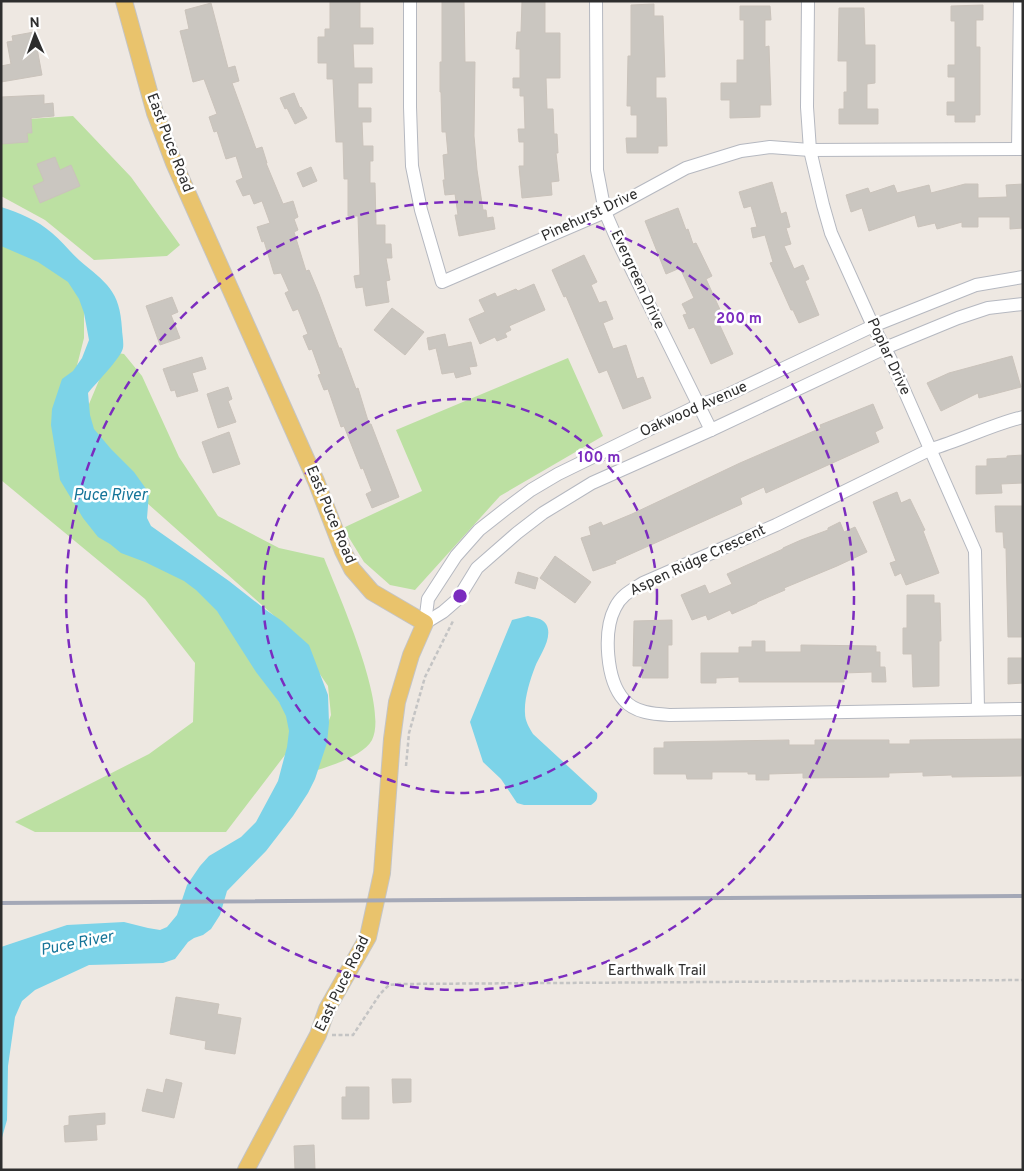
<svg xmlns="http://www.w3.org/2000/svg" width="1024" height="1171" font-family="Overpass,sans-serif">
<rect width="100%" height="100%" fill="#eee8e2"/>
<g fill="#bce0a2">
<path d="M73,116l58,61 49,68 -13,11 -73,4 -49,-40 -44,-24v-68l13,-8z"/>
<path d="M1,231l74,44 9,36v27l-25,98 139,146 103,152 -75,98h-191l-20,-10 134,-68 44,-32 2,-59 -50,-64 -144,-119z"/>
<path d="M111,352l13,2 18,22 37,81 39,59 61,32 45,10c14,36 65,148 48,182 -9,17 -46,27 -63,33l22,-58 -3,-29 -39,-57 -151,-134 -51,-70 2,-21z"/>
<path d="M568,358l35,78 -103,60 -85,94 -25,-5 -26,-23 -21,-34 79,-37 -26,-61z"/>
</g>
<g fill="#7cd3e8">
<path d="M1,207c19,6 36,13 51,26 10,8 18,19 27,27 27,23 41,30 43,69 0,5 2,13 1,19 -2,10 -27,35 -35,45l2,22 4,14 17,20 23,23 15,21 -2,25 4,8 78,55 37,29 16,11 27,24 19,50 1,28 -2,20 -12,36 -7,14 -15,23 -27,35 -38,39 -1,1 -7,24 -9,14 -8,6 -9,3 -6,4 -13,17 -12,4 -74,2 -54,25 -13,11 -7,16 -7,49 -1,54 -6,21v-194l66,-22 57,-3 24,6 12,2 7,-3 10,-12 10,-30 13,-19 9,-10 32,-19 15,-15 22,-41 9,-34 2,-16 -3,-15 -7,-14 -23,-30 -39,-61 -21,-21 -12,-9 -39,-19 -24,-9 -11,-9 -12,-7 -15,-19 -23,-38 -9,-55 1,-16 10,-30 11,-8 9,-13 7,-18 -5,-27 -5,-14 -11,-17 -30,-20 -37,-16z"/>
<path d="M528,616c7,2 14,2 18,8 8,13 -7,32 -11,43 -5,13 -11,32 -10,46 0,8 4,14 8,21l64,59c1,6 -1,9 -6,12h-67l-7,-2 -16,-24 -18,-17 -13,-40 42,-102z"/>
</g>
<g fill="#cac6c0" stroke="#cac3bb">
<path d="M330,1h30v27h13v16h-20l1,24h18v15h-14v25h13v14h-9l1,24h10v15h-3v22h5l1,42h9v19h6l1,14h-6l4,22 -4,1 3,21 -23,4 -3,-19 -7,1 -2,-12 6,-1 -2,-59h-10v-37h-4l-1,-37h-7l-3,-63h-6v-16h-9v-26h7v-8h5z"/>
<path d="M442,1h22l1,61h10l-1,74 3,34 6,40h3l1,8 6,-1 2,12 -36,7 -4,-21h3l-3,-21 -10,1 -2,-15h2l-2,-25 5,-1 -2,-22h-4l-1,-40h-1v-30h2z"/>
<path d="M522,1h23v32h15v45h-14l1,31h6l1,25h3l1,19h-2l3,28 -8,1 1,13 -30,3 -3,-32h5v-24h-5l-1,-13h7l-1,-33h-4v-8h-7v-10h7v-29h-4l1,-17h4z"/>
<path d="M211,3l17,65 7,-2 4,15 -7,2 19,52 5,14 6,-2 5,16h-1l17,41 10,-3 5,16 -4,2 4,11 -4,2 12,39 3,-1 10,24 20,54h2l15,41 2,-1 11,36h2l28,73 -27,11 -6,-14 6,-3 -9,-23 -2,1 -17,-43 -3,1 -13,-38 -4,1 -6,-15 3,-1 -9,-25 -3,1 -6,-14 5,-2 -10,-25 -5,2 -8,-18 4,-2 -8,-18 -7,1 -10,-33 -2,1 -5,-15 13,-4 -8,-22 -8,3 -4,-10 -7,2 -7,-15 7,-3 -7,-22 -10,3 -9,-28 -3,1 -5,-15 8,-3 -13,-35 -11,3 -13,-51 9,-2 -4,-19z"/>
<path d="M654,4v12h9l2,61h-9v21h10l1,48h-9v7h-31l-1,-15h11v-23h-6v-9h-4l1,-50h3v-51z"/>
<path d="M983,5v15h-7v27h4v68h-5v7h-20v-7h-8v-13h8v-25h-7v-12h7v-44h-4v-15z"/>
<path d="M740,6h30l1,14h-6v27l4,-1 2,59h-11v12l-30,1v-18h-9v-17h16v-23h7v-40h-4z"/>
<path d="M839,8h25l1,37h10v38l-8,1v25h11v15h-39v-15h5v-17h3v-31h-9z"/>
<path d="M34,32l8,43 -41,7v-16l10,-2 -4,-22 6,-1 -1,-5z"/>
<path d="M294,93l6,15 1,-1 6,11 -12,6 -8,-16 -2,1 -5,-11z"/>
<path d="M44,95v9l9,-1 1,13 -23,2 1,15h-5l1,9 -27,2v-47z"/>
<path d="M55,157l5,13 11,-5 9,21 -40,17 -7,-17 11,-5 -7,-17z"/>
<path d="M311,167l6,14 -14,6 -6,-14z"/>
<path d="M772,182l9,32 5,-2 4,15 -4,1 5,16 -7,2 10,23 9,-4 6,14 -4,2 14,34 -20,8 -6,-13h-2l-21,-47 3,-1 -8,-27 -12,3 -2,-10 6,-1 -6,-21 -7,2 -5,-16z"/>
<path d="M965,184h13v14l29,-1 -1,-12 17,-1v44l-13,1v-12h-32v10h-16v-5l-25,7 -2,-6 -17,4 -3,-12 -46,16 -7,-23 -11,4 -5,-17 22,-7 2,5 24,-8 3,8 32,-8 2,8z"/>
<path d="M678,208l8,22 2,-1 5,15 3,-1 16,33 -6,3 16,35 -6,3 17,37 -22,10 -17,-37 -5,2 -6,-14 4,-1 -5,-10 12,-6 -14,-30 -14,6 -21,-53z"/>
<path d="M584,255l13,27 -6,3 8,18 7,-2 7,18 -10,4 10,26 13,-4 11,34 6,-2 8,21 -28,11 -16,-39 -8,3 -33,-77 -2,1 -12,-27z"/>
<path d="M534,284l11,26 -36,16 2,4 -6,3 2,4 -10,4 -2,-4 -15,7 -11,-25 16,-7 -6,-12 16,-7 2,4 19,-8 2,2z"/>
<path d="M172,297l6,15 -7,3 9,23 -20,7 -14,-39z"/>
<path d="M392,308l32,24 -19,23 -31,-25z"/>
<path d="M445,334l3,13 23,-5 6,24 -8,1 2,7 -15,4 -2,-6 -12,2 -6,-26 -7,2 -2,-12z"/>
<path d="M1012,356l9,31 -42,11 -1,-5 -37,18 -14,-28 22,-10z"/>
<path d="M202,357l4,12 -14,4 6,18 -21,6 -2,-7 -4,1 -8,-22z"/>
<path d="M228,387l4,12 -4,2 8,21 -18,6 -11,-34z"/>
<path d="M873,404l10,24 -8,4 4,10 -113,51 -2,-6 -24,11 2,6 -127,57 1,2 -23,8 -12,-33 10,-3 -2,-8 12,-5 2,4 29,-12 108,-51 81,-35 -1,-3z"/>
<path d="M229,432l11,32 -27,9 -11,-31z"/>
<path d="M1023,455v28l-22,1 1,9 -26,1v-28h11v-7l20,-1v-2z"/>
<path d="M897,492l4,11 9,-4 15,31 -2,1 16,42 -33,12 -5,-12 -6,3 -5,-13 6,-2 -23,-59z"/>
<path d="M995,506h28v131h-15l-2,-89h-2l-1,-16h-7z"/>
<path d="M840,522l4,10 11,-5 12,25 -30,14 -53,22 1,2 -28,12v1l-25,11 -2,-4 -22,10 -2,-5 -14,5 -11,-25 24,-10 4,9 23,-10 -5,-10 56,-25v-1l18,-8 27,-10v-2z"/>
<path d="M555,556l36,26 -16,21 -35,-25z"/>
<path d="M518,572l20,6 -3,11 -20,-6z"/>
<path d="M907,595h27v8h6l1,38h-2v45l-26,1 -1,-33h-9v-26h4z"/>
<path d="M672,620v25h-4v33h-26v-12h-9l1,-45z"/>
<path d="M752,641h13v11h36v-7l75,1v6h4v15h5l1,15h-14v-10l-28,1v9h-105v-5l-23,1v5h-15v-30h38v-6h13z"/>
<path d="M1008,658h15v25l-15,1z"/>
<path d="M1023,739l-2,37 -69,1v-2l-29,1v-4l-34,1v4l-86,1v-5l-34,1v6h-13v-6h-8v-2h-36v7h-25l-1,-5h-32v-26h10v-6l125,-2v5h26v-5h74v4h21v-4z"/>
<path d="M176,997l43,7 -2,10 24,4 -6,36 -30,-5 1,-8 -36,-7z"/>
<path d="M166,1079l16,4 -8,35 -32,-7 5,-22 16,4z"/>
<path d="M392,1079h19v23l-18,1z"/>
<path d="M346,1087h23v32h-27v-22h4z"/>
<path d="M105,1113v11l-9,1 1,15 -32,2 -1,-16 5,-1v-9z"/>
<path d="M314,1145l1,25h-20l-1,-24z"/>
</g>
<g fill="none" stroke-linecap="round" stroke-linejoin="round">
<g stroke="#b5b8c0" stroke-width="14">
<g id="minor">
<path d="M410,1v106l2,59 9,44 21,72 163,-70 81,-44 55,-17 29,-4 40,3 213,-1"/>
<path d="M596,1l1,169 8,42 14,32 92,186"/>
<path d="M808,1l-1,106 3,43 13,55 8,28 42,93 17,32 85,193 3,158"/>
<path d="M1018,149l2,-148"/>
<path d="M1023,417c-32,8 -61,23 -92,32l-155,76 -133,58c-11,7 -22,12 -28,25 -12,23 -9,72 9,92 11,13 30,14 46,15l353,-6"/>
<path d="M425,623l3,-24 28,-43 23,-26 28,-22 24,-18 27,-16 139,-68 28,-10 148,-70 103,-41 47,-8"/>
<path d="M425,623l18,-11 15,-13 19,-31 40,-35 26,-20 49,-30 119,-53 174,-82 73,-30 30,-10 35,-4"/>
</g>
</g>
<g stroke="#c4c4c4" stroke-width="18">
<path id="major" d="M124,1l31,112 19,50 142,318 27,70 9,18 20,23 53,31 -14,32 -14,47 -5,37 -10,134 -14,64 -41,72 -9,26 -72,135"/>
</g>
<g stroke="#c4c4c4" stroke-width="2.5" stroke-dasharray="4 2.5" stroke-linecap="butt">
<path d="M406,766l3,-33 16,-56 28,-56"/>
<path d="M332,1035h21l27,-41 9,-9 10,-1 624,-4"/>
</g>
<use href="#minor" stroke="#fff" stroke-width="12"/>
<use href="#major" stroke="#e9c36c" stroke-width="16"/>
<path stroke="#a4a8b7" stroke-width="4" d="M1,903l1022,-7"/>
</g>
<g fill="none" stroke="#7b2cbf" stroke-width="2.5" stroke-dasharray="9 6">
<circle cx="460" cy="596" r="197"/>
<circle cx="460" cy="596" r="394"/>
</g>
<g text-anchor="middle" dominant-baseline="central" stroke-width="5" stroke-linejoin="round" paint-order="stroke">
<g font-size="15" fill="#2e2e2e" stroke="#fff">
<text transform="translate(169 143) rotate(69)">East Puce Road</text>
<text transform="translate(590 216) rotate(-25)">Pinehurst Drive</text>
<text transform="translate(637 280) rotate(65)">Evergreen Drive</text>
<text transform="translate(888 357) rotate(65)">Poplar Drive</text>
<text transform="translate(694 410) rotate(-24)">Oakwood Avenue</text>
<text transform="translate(330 515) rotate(67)">East Puce Road</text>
<text transform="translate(698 561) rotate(-25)">Aspen Ridge Crescent</text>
<text x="657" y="971">Earthwalk Trail</text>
<text transform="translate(343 984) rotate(-64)">East Puce Road</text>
</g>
<g font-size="16" font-style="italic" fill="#167599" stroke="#fff">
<text x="110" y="496">Puce River</text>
<text transform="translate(77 944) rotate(-11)">Puce River</text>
</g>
</g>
<circle cx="460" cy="596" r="8" fill="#7b2cbf" stroke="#fff" stroke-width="2.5"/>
<g font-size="15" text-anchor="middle" font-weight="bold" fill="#7b2cbf" stroke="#fff" stroke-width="5" stroke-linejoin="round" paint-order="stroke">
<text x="739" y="323">200 m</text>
<text x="599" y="462">100 m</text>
</g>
<rect width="1024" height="1171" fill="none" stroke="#2e2e2e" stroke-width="5"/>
<g transform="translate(35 35) rotate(358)" stroke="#ffffff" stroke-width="4" paint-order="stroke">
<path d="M0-4L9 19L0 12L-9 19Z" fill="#2e2e2e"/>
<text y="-8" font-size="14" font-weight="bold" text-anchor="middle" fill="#2e2e2e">N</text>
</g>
</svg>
